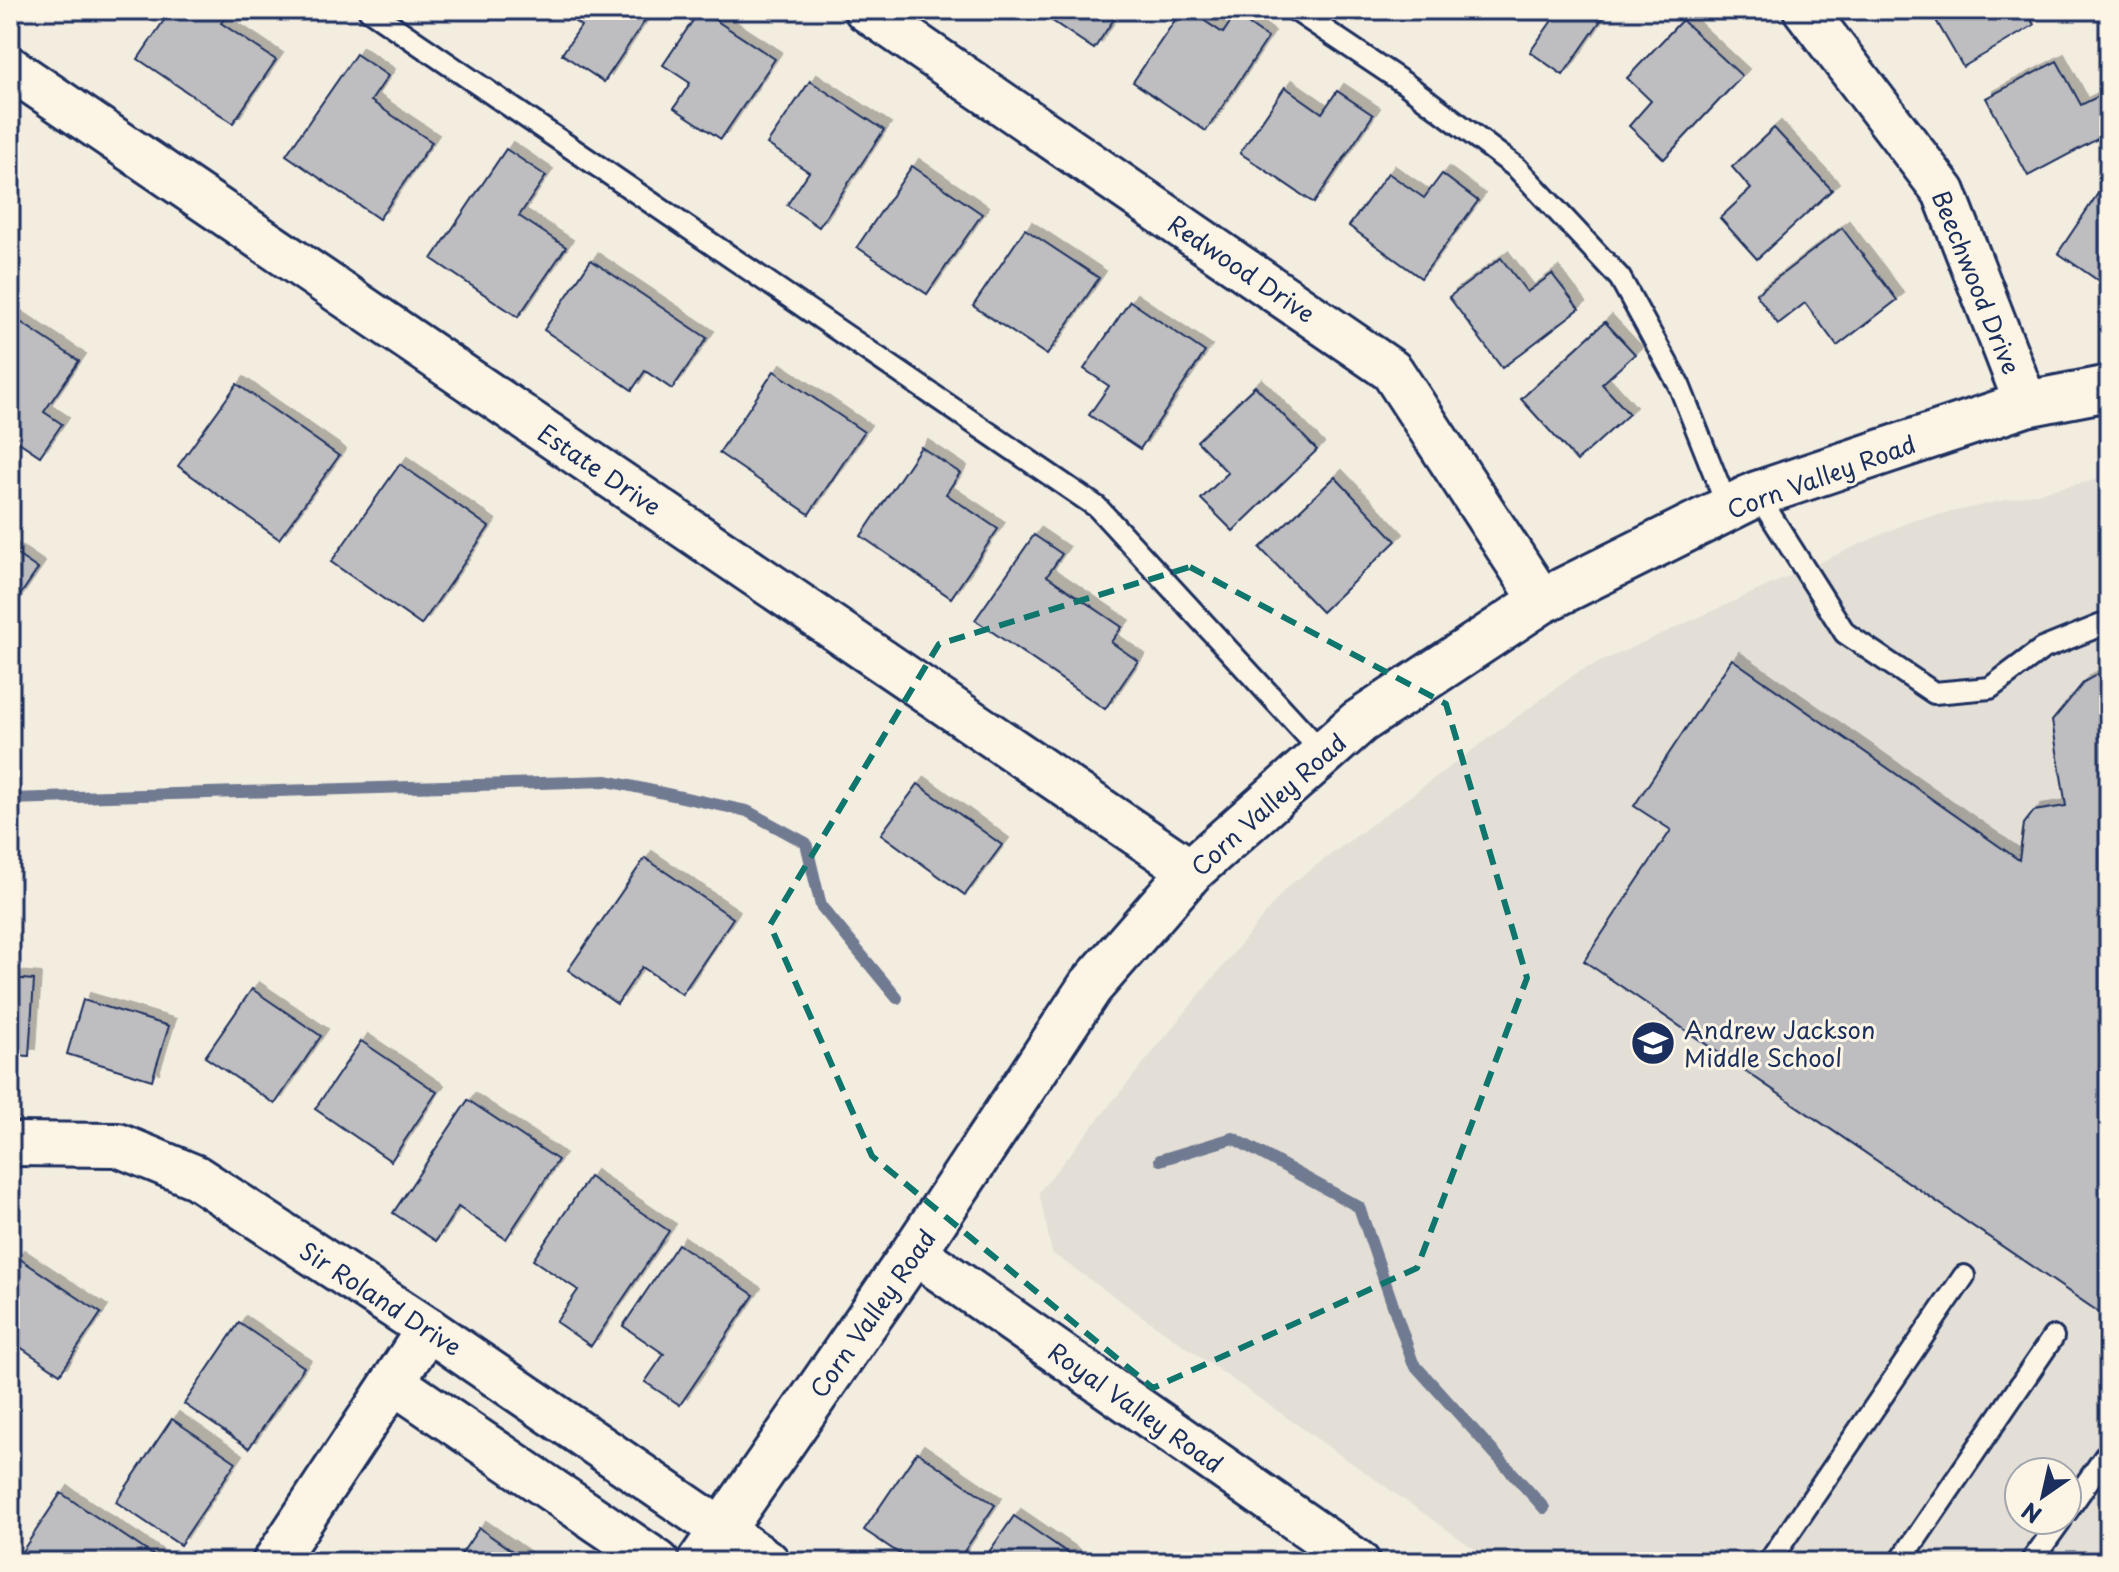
<svg xmlns="http://www.w3.org/2000/svg" width="2119" height="1572" font-family="'Playpen Sans',sans-serif">
<defs>
<filter id="shadow"><feDropShadow dx="7" dy="-7" stdDeviation="0" flood-color="#0004"/></filter>
</defs>
<rect width="100%" height="100%" fill="#f3ede0"/>
<filter id="ink" filterUnits="userSpaceOnUse"><feTurbulence type="fractalNoise" baseFrequency=".0125" numOctaves="2"/><feDisplacementMap in="SourceGraphic" scale="16" xChannelSelector="R" yChannelSelector="G"/><feConvolveMatrix kernelMatrix="1 2 1 2 8 2 1 2 1" color-interpolation-filters="sRGB"/></filter>
<g filter="url(#ink)">
<path fill="#e3dfd6" fill-rule="evenodd" d="M2109,477v1085h-616l-441,-309 -13,-61 248,-305 291,-215 333,-151zM2019,1472h48v48h-48z"/>
<g fill="none" stroke-linecap="round" stroke-linejoin="round">
<g stroke="#707a91" stroke-width="12">
<path d="M10,799l597,-18 140,30 59,32 15,63 76,92"/>
<path d="M1160,1160l73,-22 126,69 54,156 131,145"/>
</g>
</g>
<g fill="#bebec0" stroke="#1b2f5e" stroke-width="2" filter="url(#shadow)">
<path d="M171,10h60l-10,13 55,37 -43,63 -95,-64z"/>
<path d="M558,10h94l-48,72 -42,-28 19,-28z"/>
<path d="M700,10l75,49 -54,80 -47,-31 16,-25 -27,-18z"/>
<path d="M1036,10h84l-26,39z"/>
<path d="M1182,10h6l35,23 12,-18 33,23 -62,93 -73,-49z"/>
<path d="M1540,10h68l-45,65 -33,-23 23,-33z"/>
<path d="M1930,10h96l8,15 -71,42z"/>
<path d="M1682,20l60,56 -78,83 -35,-33 22,-25 -24,-23z"/>
<path d="M356,54l32,22 -17,25 61,41 -53,77 -93,-64z"/>
<path d="M2057,61l24,44 28,-14v42l-81,43 -42,-78z"/>
<path d="M810,81l74,49 -65,97 -32,-22 22,-33 -42,-28z"/>
<path d="M1285,87l37,26 15,-22 36,24 -59,88 -74,-50z"/>
<path d="M1774,128l58,62 -75,69 -37,-41 31,-29 -19,-22z"/>
<path d="M506,149l40,27 -27,40 47,31 -48,70 -86,-58z"/>
<path d="M912,166l70,48 -55,80 -70,-47z"/>
<path d="M1388,173l36,25 18,-24 36,27 -57,77 -72,-52z"/>
<path d="M2103,186l6,4v98l-51,-35z"/>
<path d="M1842,228l55,72 -60,46 -32,-43 -27,21 -22,-30z"/>
<path d="M1025,229l74,49 -52,77 -74,-49z"/>
<path d="M1501,258l26,34 25,-18 27,35 -77,59 -53,-71z"/>
<path d="M591,260l116,78 -35,51 -27,-18 -13,19 -88,-60z"/>
<path d="M1130,301l75,51 -65,97 -51,-34 20,-29 -25,-17z"/>
<path d="M10,315l69,46 -35,51 18,12 -22,32 -30,-20z"/>
<path d="M1605,322l30,32 -33,30 27,30 -52,47 -56,-62z"/>
<path d="M774,371l90,61 -55,82 -90,-61z"/>
<path d="M237,384l102,72 -60,83 -101,-73z"/>
<path d="M1255,386l62,64 -84,81 -32,-32 27,-26 -31,-32z"/>
<path d="M921,447l39,26 -14,21 52,35 -47,69 -90,-62z"/>
<path d="M400,464l89,63 -68,98 -90,-63z"/>
<path d="M1335,477l61,64 -74,71 -62,-64z"/>
<path d="M1034,535l28,19 -15,22 75,51 -11,15 27,19 -33,48 -130,-89z"/>
<path d="M10,550l28,19 -28,41z"/>
<path d="M1732,659l287,201 5,-36 10,-13 32,-5 -14,-85 32,-39 25,-14v651l-525,-358 87,-131 -37,-24z"/>
<path d="M918,784l84,61 -37,50 -84,-61z"/>
<path d="M645,858l88,60 -51,76 -40,-27 -25,37 -49,-34z"/>
<path d="M10,978l24,2 -5,76 -19,-1z"/>
<path d="M252,989l69,47 -46,68 -70,-47z"/>
<path d="M83,1000l86,26 -17,54 -85,-26z"/>
<path d="M361,1041l76,51 -46,69 -76,-52z"/>
<path d="M468,1100l90,60 -52,79 -48,-32 -22,34 -43,-28z"/>
<path d="M589,1177l80,54 -78,115 -35,-24 22,-32 -45,-30z"/>
<path d="M678,1244l76,51 -74,110 -35,-23 19,-28 -41,-28z"/>
<path d="M17,1257l84,56 -41,61 -50,-34v-73z"/>
<path d="M239,1323l65,44 -55,81 -65,-44z"/>
<path d="M172,1419l64,43 -56,83 -64,-43z"/>
<path d="M917,1452l78,53 -38,57h-45l-48,-32z"/>
<path d="M61,1493l102,69h-148z"/>
<path d="M1014,1516l67,46h-99z"/>
<path d="M479,1528l49,34h-72z"/>
</g>
<g fill="none" stroke-linecap="round" stroke-linejoin="round">
<g stroke="#1b2f5e" stroke-width="26">
<g id="lane">
<path d="M369,10l728,497 227,247"/>
<path d="M1295,10l112,75 110,83 103,110 59,107 49,123"/>
<path d="M1757,494l88,139 89,60 56,-5 52,-39 67,-27"/>
<path d="M2067,1511l42,-60"/>
<path d="M1769,1562l195,-286"/>
<path d="M1900,1562l153,-225"/>
<path d="M2031,1562l30,-42"/>
</g>
</g>
<g stroke="#1b2f5e" stroke-width="48">
<g id="street">
<path d="M866,10l526,361 150,230"/>
<path d="M1805,10l139,182 82,212"/>
<path d="M10,68l1181,803"/>
<path d="M10,1144l108,1 78,32 232,152 340,233"/>
<path d="M914,1252l444,310"/>
<path d="M393,1382l265,180"/>
<path d="M274,1562l154,-233"/>
</g>
</g>
<g stroke="#1b2f5e" stroke-width="50">
<path id="secondary" d="M700,1562l214,-310 176,-265 101,-116 168,-149 183,-121 215,-107 269,-90 83,-16"/>
</g>
<use href="#lane" stroke="#fcf5e5" stroke-width="20"/>
<use href="#street" stroke="#fcf5e5" stroke-width="42"/>
<use href="#secondary" stroke="#fcf5e5" stroke-width="44"/>
</g>
</g>
<path fill="none" stroke="#0f766e" stroke-width="6" stroke-dasharray="16 10" stroke-linejoin="round" d="M1190,567l256,137 81,274 -110,290 -264,120 -281,-232 -102,-231 169,-281z"/>
<defs>
<g id="school-disc" transform="scale(2.3)"><circle r="9.5" fill="#1b2f5e" stroke="#fcf5e5"/><path d="M0-5L7-2L0 1L-7-2ZM-4 1L0 2.5L4 1V4Q0 6-4 4Z" fill="#fff"/></g>
</defs>
<g fill-rule="evenodd">
<use href="#school-disc" x="1653" y="1043"/>
</g>
<g text-anchor="middle" dominant-baseline="central" stroke-width="6" stroke-linejoin="round" paint-order="stroke">
<g font-size="24" fill="#1b2f5e" stroke="#fcf5e5">
<text transform="translate(1242 268) rotate(34)">Redwood Drive</text>
<text transform="translate(1977 282) rotate(68)">Beechwood Drive</text>
<text transform="translate(600 469) rotate(34)">Estate Drive</text>
<text transform="translate(1821 476) rotate(-20)">Corn Valley Road</text>
<text transform="translate(1268 804) rotate(-42)">Corn Valley Road</text>
<text transform="translate(381 1298) rotate(33)">Sir Roland Drive</text>
<text transform="translate(872 1313) rotate(-55)">Corn Valley Road</text>
<text transform="translate(1136 1407) rotate(35)">Royal Valley Road</text>
</g>
<g font-size="24" fill="#1b2f5e" stroke="#fcf5e5" text-anchor="start">
<text x="1684" y="1029">Andrew Jackson<tspan x="1684" dy="28">Middle School</tspan></text>
</g>
</g>
<rect width="2119" height="1572" fill="none" stroke="#fcf5e5" stroke-width="40"/>
<rect x="20" y="20" width="2079" height="1532" fill="none" stroke="#1b2f5e" stroke-width="3" filter="url(#ink)"/>
<g transform="translate(2043 1496) rotate(214)"><circle r="38" fill="#fcf5e5" stroke="#a2a6af" stroke-width="2"/>
<path d="M0-6L14 30L0 20L-14 30Z" fill="#1b2f5e"/>
<text y="-12" font-size="22" font-weight="bold" text-anchor="middle" fill="#1b2f5e">N</text>
</g>
</svg>
